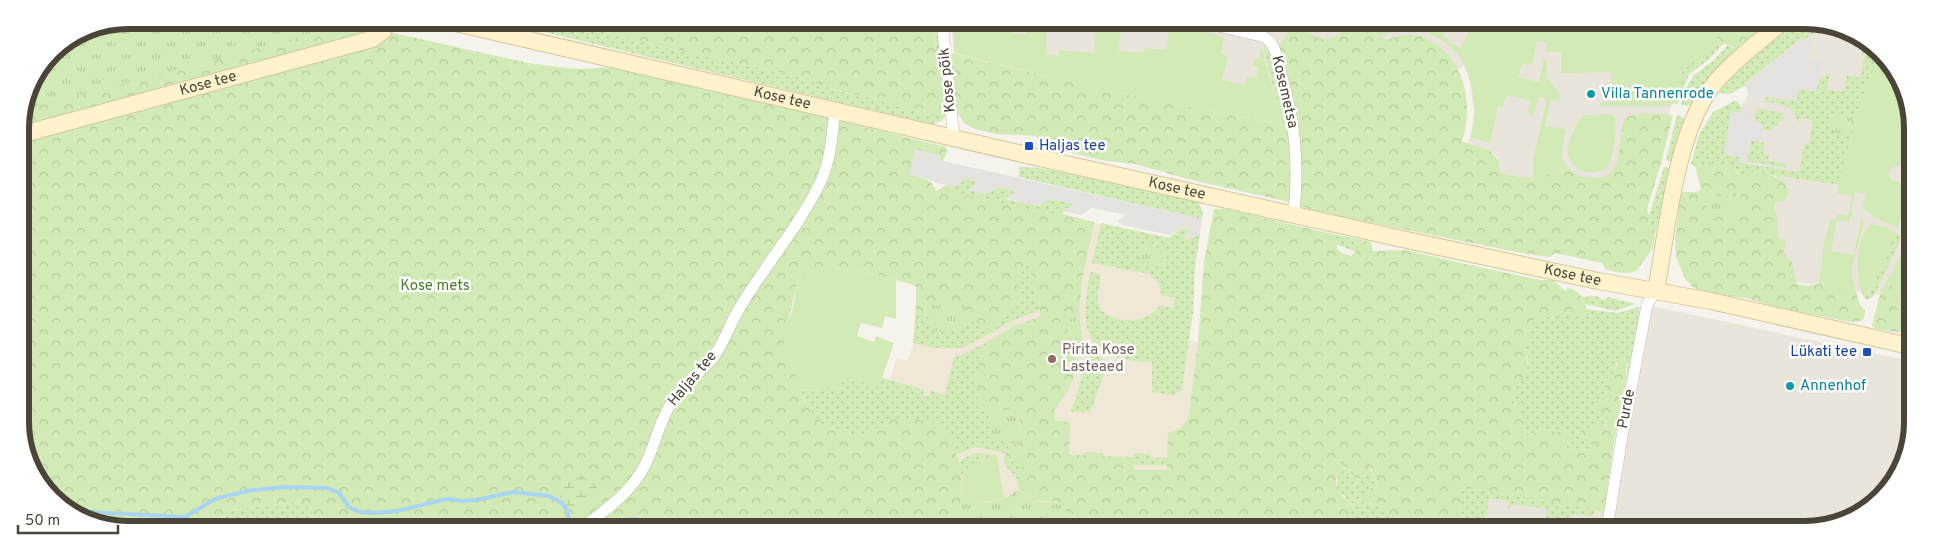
<svg xmlns="http://www.w3.org/2000/svg" width="1933" height="550" font-family="Overpass,sans-serif">
<defs>
<pattern id="grass-dots" width="8" height="8" patternUnits="userSpaceOnUse" patternTransform="scale(1.25)"><rect width="8" height="8" fill="#d2eab5"/><path d="M2 2h.1M6 6h.1" fill="none" stroke="#b6ca9c" stroke-width="1.8" stroke-linecap="round"/></pattern>
<pattern id="forest-crowns" width="20" height="18" patternUnits="userSpaceOnUse" patternTransform="scale(1.25)"><rect width="20" height="18" fill="#d2eab5"/><path d="M2 6a3 3 0 1 1 6 0M12 15a3 3 0 1 1 6 0" fill="none" stroke="#b6ca9c"/></pattern>
<pattern id="wetland-marsh" width="20" height="14" patternUnits="userSpaceOnUse" patternTransform="scale(1.25)"><rect width="20" height="14" fill="#d2eab5"/><path d="M1 5h8M5 5V1M11 12h8M15 12V8" fill="none" stroke="#b6ca9c"/></pattern>
<pattern id="park-tufts" width="24" height="20" patternUnits="userSpaceOnUse" patternTransform="scale(1.25)"><rect width="24" height="20" fill="#d2eab5"/><path d="M3 7l-1-3M5 7V3M7 7l1-3M15 17l-1-3M17 17v-4M19 17l1-3" fill="none" stroke="#b6ca9c"/></pattern>
</defs>
<rect width="100%" height="100%" fill="#f6f3ec"/>
<g fill="#eae5da">
<path d="M951,22l791,1 -9,5 -50,43 -45,133 -105,-25 -32,-6 -2,-2v-10l-2,-4 -8,-7 -21,-7 4,-11 2,-19 -4,-32 -6,-15 -6,3 -82,-17 -60,-15 -16,-8 -16,8 2,35 13,56 -201,-39 -144,-36z"/>
<path d="M1825,24h8l53,32 25,51 -1,211 -11,-20 -127,-20 -8,-8 17,-94 -85,-32 19,-32 25,-5 9,-13 -4,-9 55,-46z"/>
<path d="M1647,305l263,56 -1,89 -33,54 -64,26 -350,-1 -1,-42 148,24z"/>
</g>
<path fill="#efe8d6" d="M946,191l244,52 -10,95 18,4 -25,187 -251,-1 -40,-103 8,-45 7,-22 10,3 6,-15 4,-59z"/>
<g fill="url(#grass-dots)">
<path d="M497,21h54l41,7 67,18 132,29 48,16 38,8 54,17 11,-1 -9,-93h5l9,91c-3,7 -9,11 -17,11z"/>
<path d="M1793,24h9l7,10 16,-10h4l-26,16 -1,-2 -2,1 -55,45v2l-16,8 -10,-1c8,-20 56,-54 74,-69z"/>
<path d="M1717,42l6,2 -16,17 -18,13 -11,30 -5,-1 10,-33z"/>
<path d="M1864,43l16,10 -22,57 -19,75 -58,-9 -1,3 -4,-3 -24,-4 -7,5h-4l-5,-7 -31,-8 -9,6 -5,-4 8,-29 14,-23 23,-12 4,5 1,6 -1,2 -9,-2 -6,44 14,2 2,6 58,9 5,-28h5l4,-24 -13,-2 -1,6h-2c2,-19 -19,-21 -33,-22l1,-5 31,4 2,-10 3,-2 14,3 3,-12 11,-7h1l-3,16 16,3 4,-17 13,3 5,-23 -3,-1z"/>
<path d="M1263,46l5,6 3,1 19,73 -7,-1z"/>
<path d="M1727,46l12,3c-20,17 -36,33 -49,56l-3,1 -6,-1 7,-21 6,-9 19,-14z"/>
<path d="M1758,108l24,5 2,8h-5l-1,5h-6l-1,5 -9,-1 1,-6 -7,-2 -2,-3 2,-8z"/>
<path d="M1677,115l5,2 2,3 -13,41 -5,-1z"/>
<path d="M1751,140l14,3 -2,11 6,1 -1,6 19,3 -1,4 -39,-7z"/>
<path d="M1019,167l22,1 157,34 5,10 -1,7 -183,-42z"/>
<path d="M1664,167l6,2 -15,66 -6,-19z"/>
<path d="M966,179l13,3 -11,8 18,4 14,-7 17,4 -11,8 32,7 13,-7 23,5 -11,7 -1,3 32,8v1l-142,-31 1,-5z"/>
<path d="M1101,223l68,15 13,-10 10,2 -5,10 13,-6 -5,34 -2,45 -10,69 -1,7 -8,6 -22,-3v-30c-69,-2 -72,-29 -62,-90l11,2c-1,9 -5,19 -3,28 3,23 51,24 61,4l14,2 2,-10 -14,-3 -2,-11 -9,-10 -58,-11z"/>
<path d="M1896,233l5,3v2l-27,58 -8,4 -5,-8 8,1z"/>
<path d="M1336,235l26,5 -6,12 -20,-8z"/>
<path d="M1028,261l3,3 2,25 7,12v8l-30,13 -47,26h-29l-21,-5 3,-34 20,14 39,-4 22,9 9,-15 12,-15v-17l6,-16z"/>
<path d="M1597,296l6,4 6,-3 26,7 -19,7 -31,-7 -4,-7z"/>
<path d="M1639,307l1,8 -15,74 3,-26h-11l-4,11 -8,6 -1,10 4,6 -10,16c10,2 10,5 13,15l-6,-2 -6,2 -3,-1 -7,3 -6,-4 -2,9 12,10v5c-8,2 -16,-2 -23,1l-6,-5 3,-14 -11,1 -14,-3c-8,3 -12,7 -20,3l1,-6 -2,-3v-6l-5,-13 -7,-1 7,-9v-10l4,-3h3l4,-10 1,-14 -5,-13 7,-9 3,-15 33,-8 17,4 4,-5 -1,-2 31,4z"/>
<path d="M984,344l-3,18 -2,41 10,7v31h31l-14,8 -1,4 -30,-6 -20,8 -5,-24 -62,-11 -21,16c-34,-4 -54,-10 -66,-45l30,-4 9,2 4,-12 38,3 1,-2 41,12 -1,5 6,2 2,-6 14,4 9,-38 10,-3z"/>
<path d="M1088,350l21,13 9,2v6h-13l-15,41h-20l6,-14z"/>
<path d="M976,453l21,2v2c-16,2 -27,4 -35,19l-4,-13 8,-6z"/>
<path d="M1133,453l17,1 1,4h17v7h-35z"/>
<path d="M1342,453l4,2 -1,13 8,3 3,10h2l8,-14 3,-1 9,20 -8,2 -3,9 3,7 10,2 6,7 20,16h-36l-1,-4 -12,-2 -1,-4 -8,3 -2,-2 8,-16 -7,-3 -2,-4 -8,-7c-1,-12 3,-22 1,-34z"/>
<path d="M1022,460v31l-3,-1c-1,-15 -6,-15 -15,-26v-3z"/>
<path d="M1461,487l133,22 -1,8 -21,-3 -2,15h-26l3,-20 -35,-5 -1,4h-3l1,-7 -20,-3 -5,31h-22z"/>
<path d="M304,501l19,26h-107l15,-17z"/>
</g>
<g fill="url(#forest-crowns)">
<path d="M127,20l262,1 -5,10 149,33 45,5 40,-2 328,80 1,5 -4,9 -4,-1 1,-5 -31,19c11,4 23,4 27,17l11,-6 6,2 -1,5 142,31 -12,57 -3,33 -10,8c-2,15 1,26 9,38 -4,21 -10,35 -24,51l1,11 15,1 -1,33h16v-3l18,1v3l30,1 1,13h33l1,-37 12,-4 8,-10 10,-77 6,-80 10,-53h12l110,26 1,14 5,4 9,3 5,-5 6,-11 9,2 2,9 31,-1 75,17 61,13h13l12,11 4,-3c12,3 18,14 18,27l-4,1 -17,-4 -33,8 -3,15 -7,9 2,5 3,2 -2,30h-6l-4,3v10l-7,9 13,3 -1,17 2,3 -1,6c8,4 12,0 20,-3l14,3 11,-1 3,2v4l-6,8 5,5c9,-3 16,2 24,-1v-5l-5,-1 -3,-6 -4,-3 -1,-7 3,-2 7,4 6,-3h14c-2,-15 -5,-9 -16,-17l-1,-4 5,-4h8l2,-5 -4,-6 1,-10 8,-6 7,-15 7,1 -2,29 -11,54 -10,68 -3,1 -7,-3 -133,-22 1,42h-56l-5,-5c-9,-4 -10,1 -15,-11l-4,-1v-4l-14,-6 -1,-5 -3,-3 6,-6 8,-2 -7,-18 -2,-2 -3,1 -8,14h-2l-4,-10 -9,-5 3,-11 -4,-2 -4,3 1,13 -3,10 1,11 10,11 8,5 -9,14 4,2 6,-4 1,5 3,2 5,-2 4,2 1,4 -345,-1 1,-6 28,4 3,-24 -23,-2 -12,-9v-31l-18,1 2,-12 14,-8 -1,-31h-30l-10,-7 -5,-16 10,-43 28,-17 28,-10v-16l-7,-12 -2,-25 -3,-3 -4,4 -6,16v17l-12,15 -9,15 -16,1 -6,-10 -39,4 -20,-14v-22l-3,-2 -37,-11 -41,-7 -37,13c-5,23 -14,49 -12,72 0,7 6,14 9,21 4,9 6,21 10,29 15,26 35,31 62,34l21,-16 26,-1 25,4 11,8 12,45 -2,40 2,12 -512,-1v-2l-60,-4 -31,6h-36l-20,-26 -72,9 -15,17 -116,-1 -49,-28 -29,-55 -2,-322 11,-41 21,-29 34,-23z"/>
<path d="M551,21l382,1 9,94h-11l-54,-17 -38,-8 -48,-16 -132,-29 -67,-18z"/>
<path d="M1347,23h20l-2,8 11,2 10,7c10,-3 20,-7 31,-5 5,0 9,3 14,6 34,19 43,65 31,100l27,9 10,11v10l2,2 32,6 36,-10c8,7 16,9 26,9 33,0 20,-43 31,-61l20,-4 27,2 -12,48 -14,46 8,26 -1,7 -2,8 -16,21c-11,4 -20,1 -31,-2l-3,-6 -47,-10 -5,4 -34,-5 -198,-40 -33,-11 -97,-22 -53,-15 -34,-4 -54,-13 -7,-4 -4,-7 -40,-2 -21,-5 -11,-6 -7,-11 -9,-60 150,37 200,39 -1,-14 -18,-66c2,-7 8,-12 9,-18l8,-2c19,6 27,19 47,4z"/>
<path d="M1716,23h53l-30,26 -22,-7 -3,-15z"/>
<path d="M1705,162l27,5 9,10h4l7,-5c17,3 33,3 37,21l-5,8h-6l-4,5c5,14 2,18 4,31l8,4v3l-3,9 9,9 5,22 10,2 12,-2 37,7 4,14 5,5 -1,9 -7,3 -11,-1 -71,-14 -29,-9 -34,-4 -18,-6 -8,-8 -10,-23 -1,-16 6,-49h14l6,-2 -5,-22z"/>
<path d="M1892,275l-2,4 9,19 -3,17 14,3v16l-33,-5 -5,-3 7,-28 9,-22z"/>
</g>
<path fill="url(#wetland-marsh)" d="M571,473c12,3 23,6 28,18l-4,7 -28,12 -9,-9 5,-14 -1,-6z"/>
<g fill="url(#park-tufts)">
<path d="M127,20h181l30,7 -315,83 8,-30 21,-29 34,-23z"/>
<path d="M1832,113l21,5 -4,17 -21,-4z"/>
<path d="M1733,193h8l-2,22 -32,-3v-17l25,2z"/>
<path d="M1141,245l26,5 -3,16 -26,-4z"/>
<path d="M930,305h35l-1,27 -34,-1z"/>
<path d="M1079,313l4,33 -5,13c-8,-12 -11,-23 -9,-38z"/>
<path d="M989,410h30l1,31h-31z"/>
<path d="M1016,490c8,1 11,7 18,10 16,6 16,-5 33,11l-1,13 -12,2 -27,-4 -2,6h-63l-2,-12 1,-13c16,0 45,2 55,-13z"/>
</g>
<g fill="#d2eab5">
<path d="M954,22h44l7,8 8,2v2h13v-3l21,-1 -2,25 14,1v-6l35,3 3,-31h16v6h8l-2,23 24,2 1,-5 20,2 3,-1 2,-21 27,2 28,7 -3,17 7,2 -6,24 22,5 2,-8 10,1 2,-11 -5,-1 2,-8 5,1 1,-13 22,79 -185,-36 -144,-36z"/>
<path d="M1378,23h37l-4,4 -31,9 -4,-3z"/>
<path d="M1427,23l17,9 -1,4 7,4 -1,2 11,6 14,-25 38,2 -1,-2h205l-2,4 3,15 -34,29 -11,35h-72v-4l12,-1 -1,-29 -50,1v-21l-16,-1 2,-8 -10,-2 -5,24 -10,-2 -4,14 21,5 5,-23 3,3v16l12,15 1,9 -9,-2 -6,26 20,3c0,15 -8,27 3,40l-35,10v-19l14,-61 -7,-2 -7,18 -5,-1 3,-13 -25,-6 -3,12h-5l-8,36 -20,-6c8,-23 4,-55 -8,-76 -6,-12 -23,-23 -35,-29z"/>
<path d="M1880,53l6,3 25,51v35l-4,-6h-6l6,8 -7,21 -8,3 -4,4 3,8 10,2 1,3 3,20h-2l-5,23 -22,-10 -13,-10 2,-14 -10,-2 -3,16 1,9 -3,-1 -1,6 -12,-2 -6,31 23,4 7,-36 2,1 1,3 -12,43v11l4,14 -37,-7 5,-40 7,-26 5,1 1,-5 11,2 4,-20 -15,-3 21,-83z"/>
<path d="M1610,114l5,3c1,16 0,34 -7,49 -12,12 -37,7 -40,-12 -1,-7 2,-13 4,-19 3,-8 6,-15 13,-20z"/>
<path d="M1872,224l12,3 12,6 -28,60 -7,-1c-5,-17 -6,-57 11,-68z"/>
<path d="M1910,233v85l-14,-3 3,-17 -4,-1 -5,-18z"/>
<path d="M835,267l41,7 20,6v39l-11,-3 -3,12 -21,-5 -4,13 17,6 2,-6 18,7 -15,44 -35,-10 -4,12 -9,-2 -30,4 -6,-18 -10,-19 -2,-19 9,-23 6,-32 11,-11z"/>
<path d="M997,457l7,42 -26,4h-17c2,-33 0,-41 36,-46z"/>
</g>
<g fill="#e5e3e0">
<path d="M1800,39l11,4 -3,16 15,3 -7,30 -15,-3 -3,2 -1,10 -48,-7 -4,-9z"/>
<path d="M1731,112l24,3 -1,6 9,4 -3,17 -9,-2 -4,24 -6,-1 -2,-6 -15,-4z"/>
<path d="M915,149l25,6 -1,5 4,1 259,58 -2,15 -13,6 -3,-5 8,-5 -10,-2 -12,7 -48,-10 -4,-4 8,-6 -34,-7 -11,7 -18,-4 11,-7 -23,-5 -12,7 -34,-8 11,-7 -16,-4 -14,7 -19,-4 11,-8 -12,-3 -13,8 -44,-13z"/>
</g>
<g fill="none" stroke-linecap="round" stroke-linejoin="round">
<g stroke="#a9d4f2" stroke-width="4">
<path d="M48,493h7l18,12 15,7 97,5 30,-18 32,-8 36,-4 45,1 11,5 10,14 10,5 13,1 25,-2 50,-12 14,2 15,-1 38,-8 35,4 13,7 5,7 3,17"/>
<path d="M614,527c13,-16 38,-3 56,1"/>
<path d="M695,528c8,-3 17,-5 25,0"/>
</g>
<g stroke="#c2bbae" stroke-width="12">
<g id="street">
<path d="M942,22l12,117"/>
<path d="M1202,22l59,14c14,5 15,18 18,31 16,51 20,94 15,147"/>
<path d="M583,527c24,-18 50,-36 63,-64 10,-21 14,-44 27,-63 10,-16 27,-27 39,-41 12,-15 17,-34 27,-50 25,-43 60,-82 82,-128 10,-22 11,-47 14,-70"/>
<path d="M1607,529l15,-92 25,-132 9,-15"/>
<path d="M1807,530h1"/>
</g>
</g>
<g stroke="#d6c79b" stroke-width="18">
<g id="secondary">
<path id="s1" d="M447,21l619,143 336,75 196,42 113,20 199,45"/>
<path id="s2" d="M20,135l352,-96 11,-8 6,-10"/>
<path d="M1656,290c11,-58 19,-154 55,-202 19,-25 46,-44 70,-65"/>
</g>
</g>
<use href="#street" stroke="#fff" stroke-width="11"/>
<use href="#secondary" stroke="#fff3cd" stroke-width="16"/>
</g>
<g fill="#0f9aa8" stroke="#fff" stroke-width="2">
<circle cx="1591" cy="94" r="5"/>
<circle cx="1790" cy="386" r="5"/>
</g>
<g fill="#1a4fb4" stroke="#fff" stroke-width="2">
<rect x="1024" y="141" width="10" height="10" rx="2.5"/>
<rect x="1862" y="347" width="10" height="10" rx="2.5"/>
</g>
<circle fill="#8d6e63" stroke="#fff" stroke-width="2" cx="1052" cy="359" r="5"/>
<g text-anchor="middle" dominant-baseline="central" stroke-width="5" stroke-linejoin="round" paint-order="stroke">
<g font-size="15" fill="#4b4439" stroke="#fff">
<text transform="translate(948 80) rotate(-96)">Kose põik</text>
<text stroke="none"><textPath href="#s2" startOffset="195">Kose tee</textPath></text>
<text transform="translate(1284 92) rotate(77)">Kosemetsa</text>
<text stroke="none"><textPath href="#s1" startOffset="344">Kose tee</textPath></text>
<text stroke="none"><textPath href="#s1" startOffset="749">Kose tee</textPath></text>
<text stroke="none"><textPath href="#s1" startOffset="1154">Kose tee</textPath></text>
<text transform="translate(693 379) rotate(-50)">Haljas tee</text>
<text transform="translate(1627 409) rotate(-79)">Purde</text>
</g>
<g font-size="15" fill="#0d838f" stroke="#fff" text-anchor="start">
<text x="1601" y="94">Villa Tannenrode</text>
<text x="1800" y="386">Annenhof</text>
</g>
<g font-size="15" fill="#164399" stroke="#fff" text-anchor="start">
<text x="1039" y="146">Haljas tee</text>
<text x="1857" y="352" text-anchor="end">Lükati tee</text>
</g>
<g font-size="15" fill="#4a7f2a" stroke="#fff">
<text x="435" y="286">Kose mets</text>
</g>
<g font-size="15" fill="#785e54" stroke="#fff" text-anchor="start">
<text x="1062" y="350">Pirita Kose<tspan x="1062" dy="17">Lasteaed</tspan></text>
</g>
</g>
<path d="M0 0H1933V550H0ZM128 29H1805A99 99 0 0 1 1904 128V422A99 99 0 0 1 1805 521H128A99 99 0 0 1 29 422V128A99 99 0 0 1 128 29Z" fill="#fff" fill-rule="evenodd"/>
<path fill="none" stroke="#4b4439" stroke-width="6" d="M128 29H1805A99 99 0 0 1 1904 128V422A99 99 0 0 1 1805 521H128A99 99 0 0 1 29 422V128A99 99 0 0 1 128 29Z"/>
<path d="M18 525v8h100v-8" fill="none" stroke="#4b4439" stroke-width="2.5"/>
<text x="25" y="525" font-size="15" fill="#4b4439" stroke="#ffffff" stroke-width="4" paint-order="stroke">50 m</text>
</svg>
